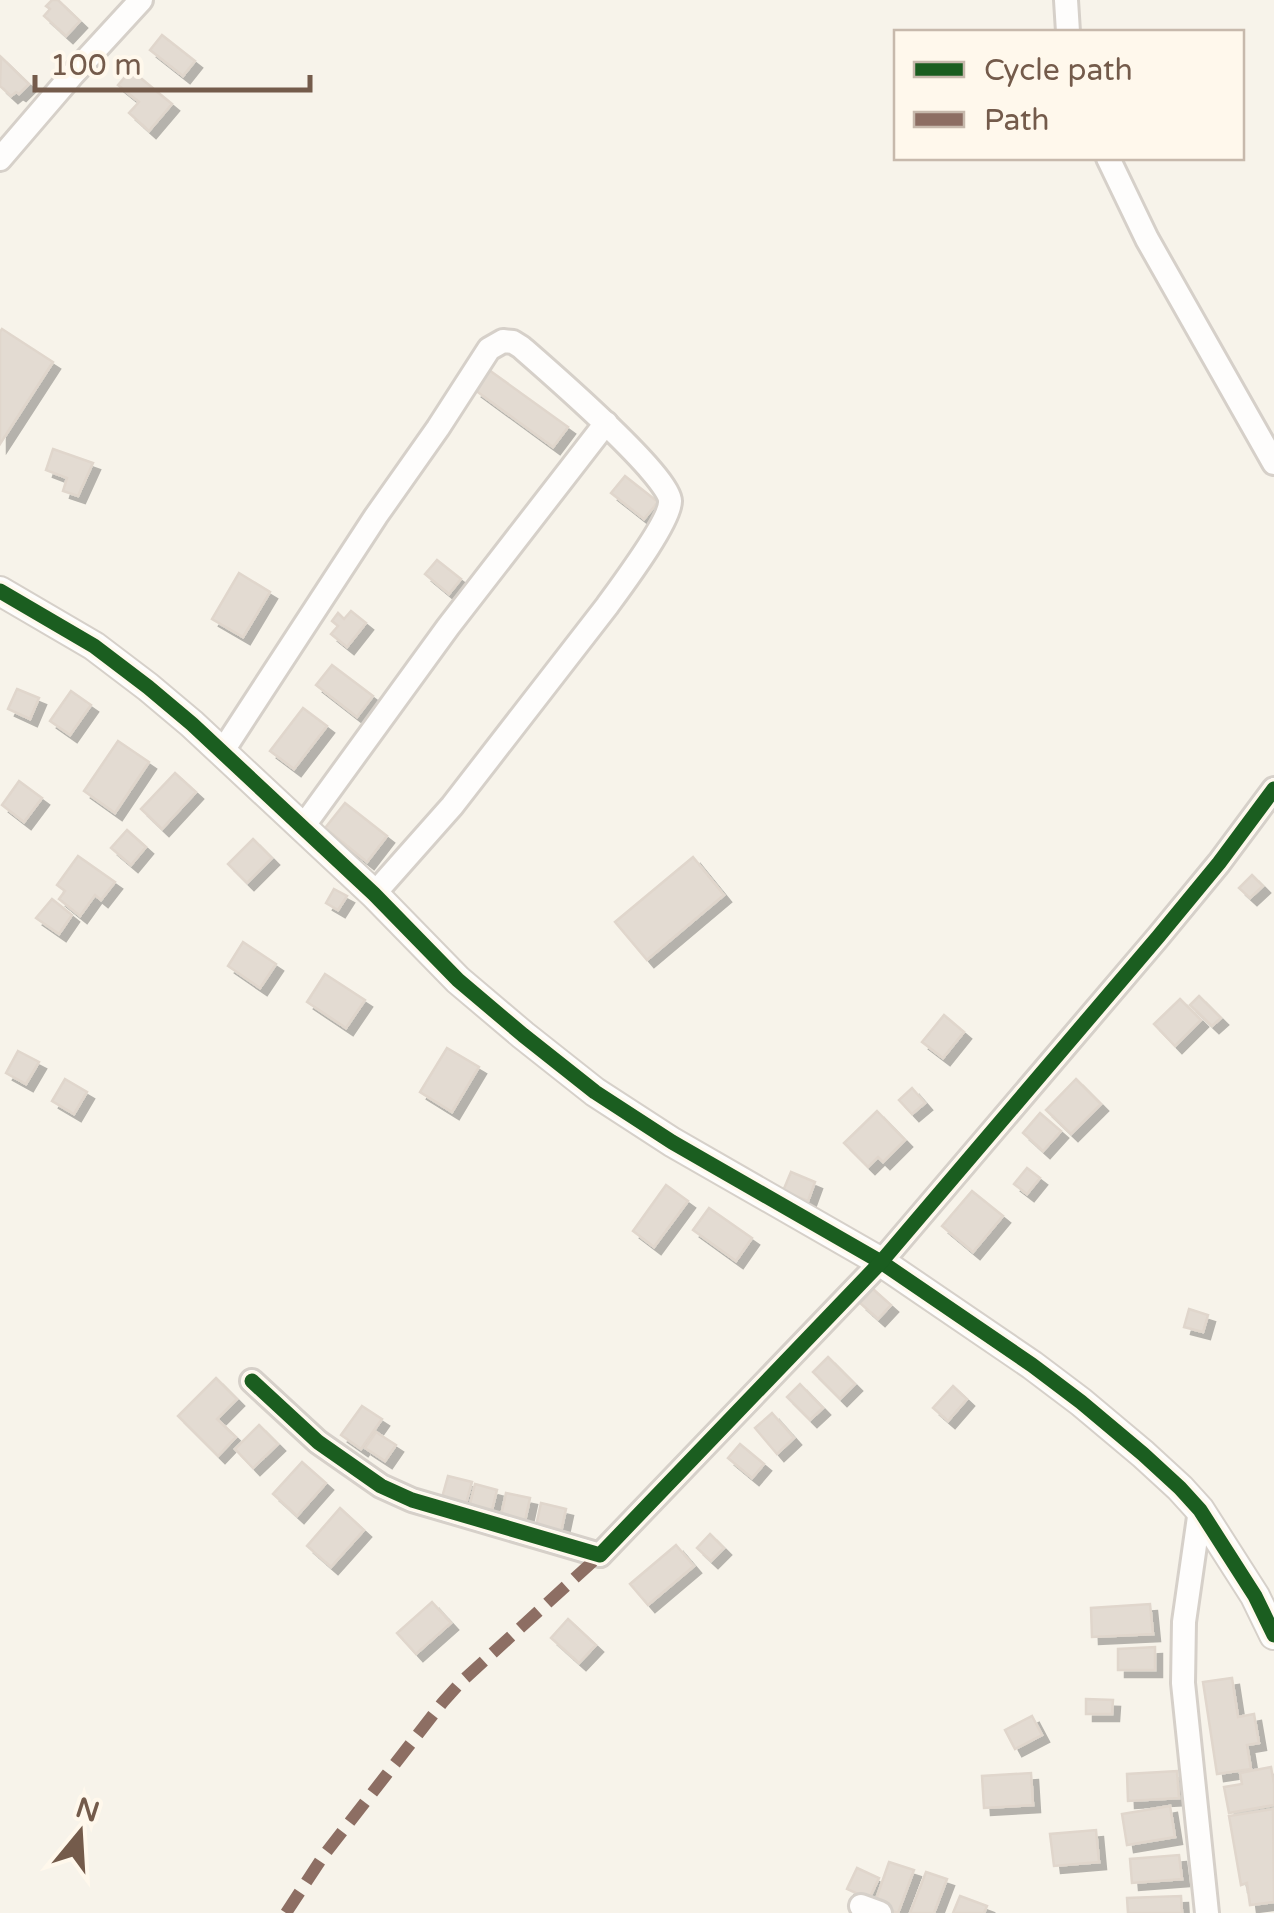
<svg xmlns="http://www.w3.org/2000/svg" width="1274" height="1913" font-family="'Varela Round',sans-serif">
<defs>
<filter id="shadow"><feDropShadow dx="7" dy="7" stdDeviation="0" flood-color="#0004"/></filter>
</defs>
<rect width="100%" height="100%" fill="#f7f3ea"/>
<g fill="#e3dbd2" stroke="#e0d6cc" stroke-width="2.5" filter="url(#shadow)">
<path d="M52,0h6l22,21 -14,15 -22,-20 6,-7 -4,-3z"/>
<path d="M162,35l33,26 -12,15 -33,-26z"/>
<path d="M1,57l28,27 -10,10 -3,-2 -5,4 -11,-10z"/>
<path d="M131,70l41,34 -23,27 -20,-18 10,-11 -21,-17z"/>
<path d="M2,329l51,33 -53,82v-112z"/>
<path d="M489,370l79,57 -15,20 -78,-57z"/>
<path d="M53,449l40,14 -15,33 -15,-5 4,-13 -21,-8z"/>
<path d="M625,476l33,26 -14,17 -33,-26z"/>
<path d="M437,560l24,19 -12,15 -24,-20z"/>
<path d="M239,573l31,19 -27,45 -31,-18z"/>
<path d="M351,611l15,12 -19,24 -16,-13 7,-8 -6,-5 6,-8 6,6z"/>
<path d="M332,665l41,31 -16,21 -41,-32z"/>
<path d="M17,689l22,9 -9,21 -22,-10z"/>
<path d="M71,691l20,14 -21,30 -20,-14z"/>
<path d="M303,708l24,18 -33,43 -24,-18z"/>
<path d="M118,741l31,21 -34,51 -31,-22z"/>
<path d="M175,773l21,19 -34,37 -21,-20z"/>
<path d="M19,781l23,17 -18,24 -22,-17z"/>
<path d="M345,803l42,33 -20,26 -42,-34z"/>
<path d="M127,830l19,17 -15,18 -20,-17z"/>
<path d="M253,839l19,19 -25,25 -19,-19z"/>
<path d="M78,856l37,26 -14,18 -6,-5 -15,21 -21,-17 6,-8 -8,-6z"/>
<path d="M693,857l31,38 -77,65 -32,-38z"/>
<path d="M1252,875l11,11 -13,12 -11,-10z"/>
<path d="M334,889l13,7 -9,14 -12,-7z"/>
<path d="M52,899l20,16 -13,19 -23,-16z"/>
<path d="M243,942l33,22 -16,24 -32,-22z"/>
<path d="M325,974l40,26 -19,28 -39,-26z"/>
<path d="M1199,996l22,22 -9,8 -22,-21z"/>
<path d="M1180,999l21,21 -26,26 -21,-22z"/>
<path d="M944,1015l20,17 -21,26 -21,-16z"/>
<path d="M447,1048l32,19 -27,45 -32,-20z"/>
<path d="M18,1051l21,11 -13,22 -20,-11z"/>
<path d="M65,1079l22,13 -13,22 -22,-13z"/>
<path d="M1076,1079l25,25 -30,30 -25,-24z"/>
<path d="M912,1088l13,15 -13,11 -13,-14z"/>
<path d="M877,1111l28,29 -22,22 -5,-5 -10,10 -24,-24z"/>
<path d="M1040,1113l21,18 -18,20 -20,-18z"/>
<path d="M1027,1168l13,10 -13,16 -13,-10z"/>
<path d="M791,1172l24,10 -7,19 -25,-10z"/>
<path d="M666,1185l22,16 -34,46 -21,-16z"/>
<path d="M972,1191l31,25 -30,36 -31,-26z"/>
<path d="M709,1208l43,30 -16,23 -43,-31z"/>
<path d="M873,1289l18,16 -13,14 -18,-16z"/>
<path d="M1189,1309l19,6 -5,17 -19,-5z"/>
<path d="M828,1357l27,27 -15,15 -27,-27z"/>
<path d="M216,1378l21,21 -20,20 19,18 -18,19 -40,-40z"/>
<path d="M800,1384l23,24 -13,12 -23,-23z"/>
<path d="M953,1386l14,13 -19,22 -15,-13z"/>
<path d="M362,1406l20,13 -21,30 -20,-14z"/>
<path d="M772,1413l22,25 -17,16 -22,-26z"/>
<path d="M259,1425l19,19 -25,24 -18,-19z"/>
<path d="M376,1432l20,13 -11,16 -20,-13z"/>
<path d="M740,1444l24,20 -12,14 -24,-20z"/>
<path d="M302,1462l24,21 -29,33 -24,-22z"/>
<path d="M448,1476l24,6 -7,25 -24,-6z"/>
<path d="M475,1484l22,6 -6,24 -22,-6z"/>
<path d="M506,1493l24,5 -5,23 -24,-5z"/>
<path d="M541,1503l25,6 -5,23 -25,-6z"/>
<path d="M340,1508l24,22 -33,37 -24,-21z"/>
<path d="M710,1534l14,14 -13,13 -14,-13z"/>
<path d="M676,1545l18,21 -46,39 -18,-21z"/>
<path d="M432,1602l19,21 -35,31 -19,-21z"/>
<path d="M1150,1604l3,30 -61,3 -1,-29z"/>
<path d="M568,1619l28,26 -17,18 -28,-25z"/>
<path d="M1155,1647v23h-37v-21z"/>
<path d="M1232,1678l6,39 16,-3 5,29 -12,2 4,24 -34,5 -14,-92z"/>
<path d="M1086,1699l27,1 -1,14h-26z"/>
<path d="M1032,1716l10,19 -27,14 -10,-19z"/>
<path d="M1271,1767l3,17v21l-45,8 -5,-26 18,-3 -2,-11z"/>
<path d="M1177,1771l2,27 -51,3 -1,-27z"/>
<path d="M1031,1773l2,32 -49,3 -2,-32z"/>
<path d="M1170,1806l5,31 -48,8 -5,-31z"/>
<path d="M1273,1809l1,93 -24,3 -3,-22 -6,2 -12,-69z"/>
<path d="M1096,1830l3,32 -45,4 -4,-32z"/>
<path d="M1179,1855l3,24 -50,4 -2,-24z"/>
<path d="M889,1862l25,8 -16,43 -24,-8z"/>
<path d="M857,1868l22,10 -10,21 -22,-10z"/>
<path d="M926,1872l21,7 -13,34h-24z"/>
<path d="M960,1896l27,10 -3,7h-31z"/>
<path d="M1181,1896l1,17h-54l-1,-15z"/>
</g>
<g fill="none" stroke-linecap="round" stroke-linejoin="round">
<g stroke="#d6d0c9" stroke-width="28">
<g id="minor">
<path d="M1066,0l2,32"/>
<path d="M1108,158l39,81 127,224"/>
<path d="M0,159l73,-85 68,-74"/>
<path d="M222,752l154,-236 62,-88 51,-79 14,-8 10,1 8,5c24,21 149,129 149,154 1,19 -50,87 -63,105l-155,200 -78,88"/>
<path d="M302,828l146,-201 158,-204"/>
<path d="M252,1381l66,61 63,44 31,14 188,55 281,-293 277,-325 61,-74 55,-74"/>
<path d="M1200,1510l-16,112 -1,61 24,230"/>
<path d="M861,1906l19,7"/>
</g>
</g>
<g stroke="#d6d0c9" stroke-width="32">
<path id="tertiary" d="M0,591l94,55 54,41 44,37 182,170 84,86 65,55 72,57 77,50 209,120 151,103 49,37 62,52 37,34 20,22 55,86 19,39"/>
</g>
<use href="#minor" stroke="#fefdfc" stroke-width="22"/>
<use href="#tertiary" stroke="#fefdfc" stroke-width="28"/>
<path stroke="#8d6e63" stroke-width="12" stroke-dasharray="25 12" stroke-linecap="butt" d="M286,1913l38,-58 119,-153 18,-20 139,-127"/>
<g stroke="#fff8ec" stroke-width="21">
<g id="cycleway">
<path d="M0,591l94,55 54,41 44,37 182,170 84,86 65,55 72,57 77,50 209,120 151,103 49,37 62,52 37,34 20,22 55,86 19,39"/>
<path d="M252,1381l66,61 63,44 31,14 188,55 281,-293 277,-325 61,-74 55,-74"/>
</g>
</g>
<use href="#cycleway" stroke="#1b5e20" stroke-width="15"/>
</g>
<rect x="894" y="30" width="350" height="130" fill="#fff8ec" stroke="#c7b9ac" stroke-width="2.5"/>
<rect x="914" y="62" width="50" height="15" fill="#1b5e20" stroke="#c7b9ac" stroke-width="2.5"/>
<text x="984" y="80" font-size="30" fill="#745b4b">Cycle path</text>
<rect x="914" y="112" width="50" height="15" fill="#8d6e63" stroke="#c7b9ac" stroke-width="2.5"/>
<text x="984" y="130" font-size="30" fill="#745b4b">Path</text>
<g transform="translate(80 1833) rotate(18)" stroke="#fff8ec" stroke-width="8" paint-order="stroke">
<path d="M0-8L18 38L0 25L-18 38Z" fill="#745b4b"/>
<text y="-15" font-size="28" font-weight="bold" text-anchor="middle" fill="#745b4b">N</text>
</g>
<path d="M35 75v15h275v-15" fill="none" stroke="#745b4b" stroke-width="5"/>
<text x="50" y="75" font-size="30" fill="#745b4b" stroke="#fff8ec" stroke-width="8" paint-order="stroke">100 m</text>
</svg>
